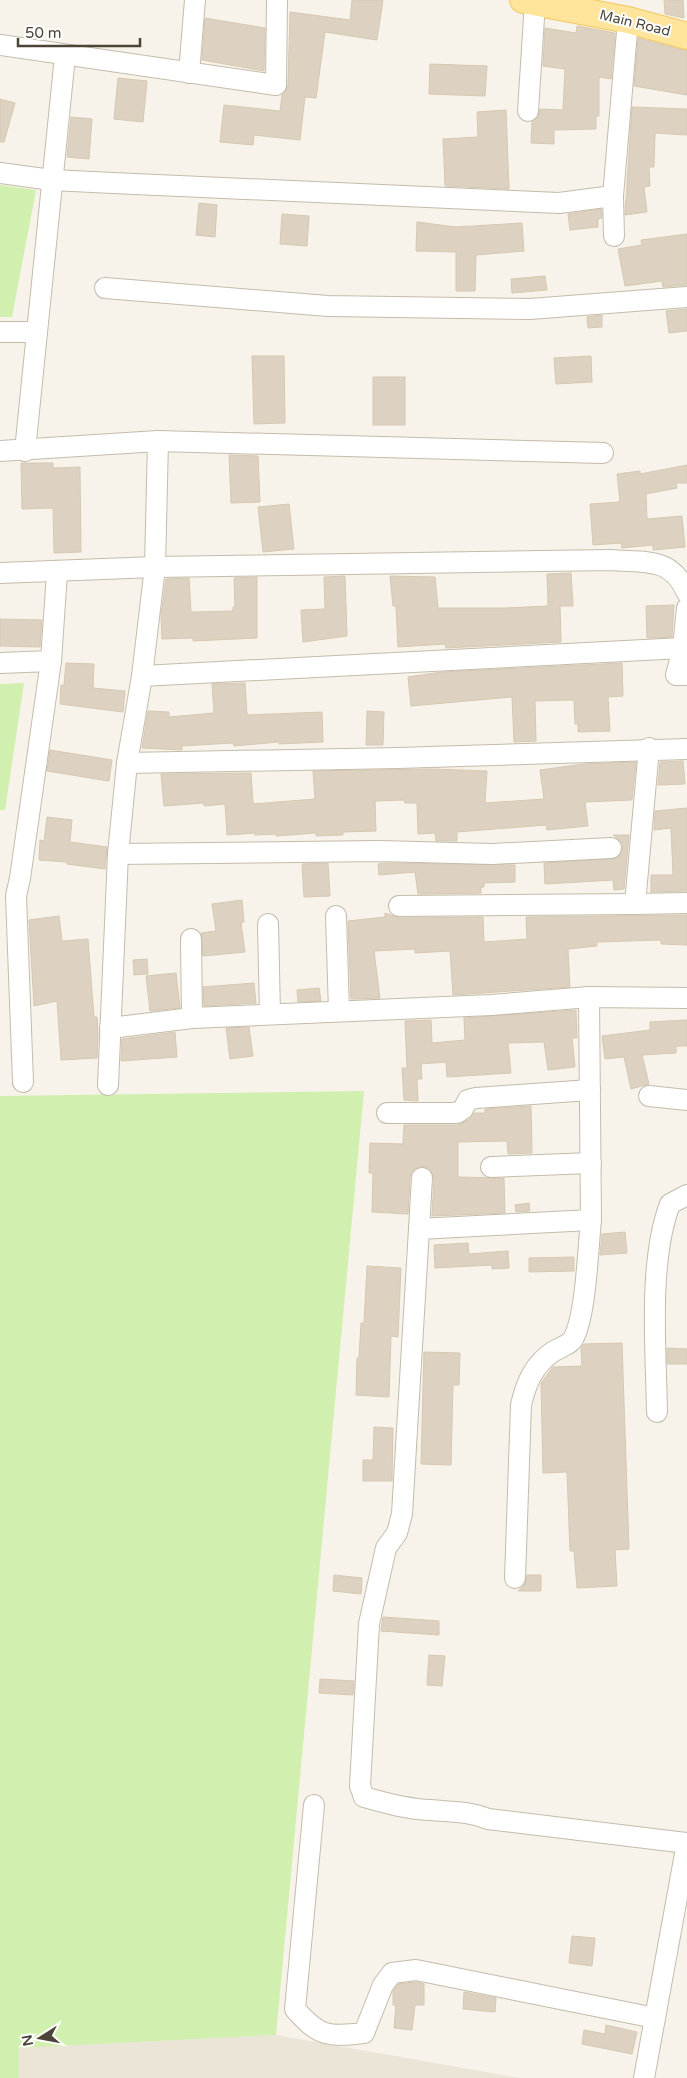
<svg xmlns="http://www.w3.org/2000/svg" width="687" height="2078" font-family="'Varela Round',sans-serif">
<rect width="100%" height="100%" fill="#f7f3ea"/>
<path fill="#ebe5d8" d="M276,2035l244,43h-501l-1,-30z"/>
<g fill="#d1efaf">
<path d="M0,185l36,5 -24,127h-12z"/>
<path d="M24,683l-19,127h-5v-126z"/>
<path d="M364,1091l-88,944 -257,13v30h-19v-982z"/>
</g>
<g fill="#ddd2c1" stroke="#d6c8b1">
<path d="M352,0h31l-6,40 -52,-8 -9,66 -11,-1 -5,43 -46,-5 -1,10 -33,-3 4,-37 56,6 2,-16 6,-10 2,-73 60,8z"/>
<path d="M664,0h19l1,18 -19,-4z"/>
<path d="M205,18l60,10 -1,43 -62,-11z"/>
<path d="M577,26l38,7 -4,46 -12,-2v39h-3v13l-42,1v14l-23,-1 1,-21 6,-5 2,-8 23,1 2,-41 -22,-3 2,-38 31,5z"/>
<path d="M638,38l49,13v44l-53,-9z"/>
<path d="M430,64l57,2 -2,30 -56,-2z"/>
<path d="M118,78l29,3 -4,41 -29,-3z"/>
<path d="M0,99l15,4 -11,39h-4z"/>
<path d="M632,107l55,2v26l-32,-2 -1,34h-5l1,19 -6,1 3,25 -22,3z"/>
<path d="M506,110l3,79 -64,-3 -2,-47 35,-2 -1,-25z"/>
<path d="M71,117l21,2 -3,40 -22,-2z"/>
<path d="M199,203l18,2 -2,32 -19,-2z"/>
<path d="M601,209l1,9 -4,1v8l-28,3 -2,-16z"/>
<path d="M282,214l27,2 -2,30 -27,-2z"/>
<path d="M417,222l39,5 66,-4 2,28 -48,4 -1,36h-19v-39l-40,-1z"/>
<path d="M687,234v51l-24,2 -1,-6 -37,5 -7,-37 24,-4 -1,-5z"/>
<path d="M545,276l2,14 -35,3 -1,-14z"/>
<path d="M687,309v22l-18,2 -3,-22z"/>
<path d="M602,315v12l-14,1 -1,-11z"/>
<path d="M252,356h32l1,67 -31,1z"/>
<path d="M591,356l1,26 -36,2 -2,-26z"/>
<rect x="373" y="377" width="32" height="48"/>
<path d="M229,455l29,1 2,46 -29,1z"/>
<path d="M21,463h32v5l27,-1 1,85 -27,1 -1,-45 -31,1z"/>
<path d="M687,465v18h-11l1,5 -31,6 1,25 35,-3 3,31 -32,3v-5l-31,3 -1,-5 -28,2 -3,-41 30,-2 -3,-28 23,-3v3z"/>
<path d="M289,504l5,45 -31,3 -5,-45z"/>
<path d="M571,573l2,33h-13l1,36 -115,6 -1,-4 -47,3 -2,-41h-3l-3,-30 45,1 3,31h66l44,-2 -1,-32z"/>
<path d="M345,576l2,60 -44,6 -2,-32 24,-1 -1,-32z"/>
<path d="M257,577v61l-64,3v-3l-31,1 -1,-23 5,-37 23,-1 2,34 42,-1v-4h2l-1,-29z"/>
<path d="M674,605l-2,32 -25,1 -1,-32z"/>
<path d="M0,619l42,1 -2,27 -40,-1z"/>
<path d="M66,663l28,1 -1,24 32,3 -2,21 -63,-8 1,-19h3z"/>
<path d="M622,663l1,33 -15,1 2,34 -32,1v-8h-3l-1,-24 -39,1 1,40 -22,1 -2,-45 -101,9 -3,-29 34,-5z"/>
<path d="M245,683l2,32 75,-3 1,30 -44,2v-2l-45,4 -1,-3 -51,3v4l-40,-2 6,-37 21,1v5l45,-4 -2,-29z"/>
<path d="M367,711l17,1 -1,33h-17z"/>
<path d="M50,750l62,10 -3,21 -62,-10z"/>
<path d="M683,761l2,23 -27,1 2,-23z"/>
<path d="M636,762l-4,38 -47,2 3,24 -41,4 -1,-5 -89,7v9h-21l-1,-8 -17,1 -1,-31h-12l-1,-3 -29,1 1,30 -33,1v3l-27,1v-3l-40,3v-2l-21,1v-2l-28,2 -2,-31 -21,2v-3l-40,3 -3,-32 90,-1 2,31 62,-5 -2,-28 120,-2 54,2 -2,32 59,-4 -4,-29 44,-6z"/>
<path d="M687,808v83l-36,1v-17h22l-2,-47 -17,2 1,-19z"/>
<path d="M47,817l25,3 -2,22 37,5 -2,22 -38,-5v-2l-28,-2 1,-20 4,1z"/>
<path d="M613,835h16l-5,54 -10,1 -1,-10 -68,4 -1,-21 74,-5 5,-11 -2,-6z"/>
<path d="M328,863l2,33 -26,1 -2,-33z"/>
<path d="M386,863l129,2v17l-31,1v4h-3v6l-63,1 -3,-22 -36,3 -1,-11z"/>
<path d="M242,900l2,22 -3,1 4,29 -42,4 -2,-23 15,-2 -4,-27z"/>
<path d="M385,913l14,5 84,-1 1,25 43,-3 -1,-22 161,-2v30l-26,-1v-4l-64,2v4l-29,3 2,38 -117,8 -3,-44 -35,2v-4l-41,2 6,47 -29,1 -3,-78 37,-4z"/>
<path d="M59,916l3,25 26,-2 6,78h3l1,17 -1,24 -36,2 -4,-59 -23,5 -5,-86z"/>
<path d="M147,959l1,15 -14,1 -1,-15z"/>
<path d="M176,973l4,35 -30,3 -4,-35z"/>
<path d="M254,983l2,20 -52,3 -1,-19z"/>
<path d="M319,988l2,13 -23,1 -1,-12z"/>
<path d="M576,1010l1,28h-5l3,29 -27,3 -4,-28 -36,1 3,30 -64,4 -1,-15 -25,2 1,15h-5l1,22 -14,-1 -2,-32h5l-2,-47 26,-1 1,23 33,-3 -1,-22z"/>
<path d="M687,1020v26h-11v7l-34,2 7,29 -18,5 -7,-32 -19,2 -3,-23 48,-6v-8z"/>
<path d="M249,1027l4,29 -23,3 -4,-31z"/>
<path d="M175,1032l2,25 -56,4 1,-22z"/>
<path d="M531,1106l1,47 -24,1 -1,-13 -49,1v35l46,1 1,35 -73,3 2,-38 -5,-10 -7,-2 -10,5 -2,6 -2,37 -36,-2 1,-39h-4l1,-30 33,1 1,-19h54l12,-6 4,-6h11v-4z"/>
<path d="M529,1203l1,8 -14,1 -1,-7z"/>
<path d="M625,1232l2,21 -27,2 2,-21z"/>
<path d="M468,1243l1,11 39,-3 1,17 -17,1v-4l-57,3 -1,-23z"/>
<path d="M574,1257v14l-45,1v-14z"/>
<path d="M367,1266l34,2 -3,69 -7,-1 -2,61 -33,-2 1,-37h2l2,-35h3z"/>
<path d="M622,1343l7,206 -14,1 2,36 -40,2 -3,-37h-4l-3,-79 -24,1 -2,-90 12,-16 29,-1 -1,-18 3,-4z"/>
<path d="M667,1348l20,1v15h-20z"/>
<path d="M424,1352l36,1 -1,32h-6l-2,80 -30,-1z"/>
<path d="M374,1427l19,1 -1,53h-29v-21h10z"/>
<path d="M334,1575l28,3 -1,16 -28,-3z"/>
<path d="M527,1575h14v16h-23l7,-7z"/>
<path d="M383,1617l56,4v14l-58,-4z"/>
<path d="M429,1655l16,1 -3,30 -15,-1z"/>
<path d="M320,1679l34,2 -1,14 -34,-2z"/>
<path d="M572,1936l23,2 -3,28 -23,-3z"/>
<path d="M416,1982l8,2v21h-9l-3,25 -18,-2 2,-23h-3v-14l5,-7z"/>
<path d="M464,1992l32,6 -1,14 -32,-3z"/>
<path d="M606,2025l31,7 -5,22 -50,-10 2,-14 21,4z"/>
</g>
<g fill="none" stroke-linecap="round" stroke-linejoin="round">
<g stroke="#c4bcab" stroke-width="22">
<g id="minor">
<path d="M0,45l276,40 1,-85"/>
<path d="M189,73l6,-73"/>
<path d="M528,111l7,-109"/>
<path d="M0,173l52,7 61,3 446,20 54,-7"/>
<path d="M614,236l-1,-40 15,-176"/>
<path d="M105,288l223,18 202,3 157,-12"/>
<path d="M0,332h37"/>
<path d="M0,451l158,-10 445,12"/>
<path d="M25,451l40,-395"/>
<path d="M0,573l155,-6 455,-7c35,3 61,-4 77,33"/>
<path d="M687,608l-4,40 -7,27h11"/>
<path d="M0,663l51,-2"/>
<path d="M142,676l541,-28"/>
<path d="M649,748l-14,156 52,-1"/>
<path d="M127,763l271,-5 289,-9"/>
<path d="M118,854l262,-3 112,3 119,-6"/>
<path d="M399,906l236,-2"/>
<path d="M336,916l3,95"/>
<path d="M268,924l2,90"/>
<path d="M191,939l1,79"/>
<path d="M589,997l2,223 -172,9 -17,285 -5,19 -11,15 -17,76 -9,162 4,11c21,6 43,12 66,13 20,2 39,1 58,9l199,24"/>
<path d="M110,1028l82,-10 299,-13 98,-8 98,1"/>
<path d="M23,1082l-7,-186 4,-18 31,-217 6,-88"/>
<path d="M108,1085l10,-231 9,-91 15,-87 13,-109 3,-126"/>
<path d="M649,1096l38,4"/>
<path d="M387,1113h70l6,-4 5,-9 8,-2 114,-8"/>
<path d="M491,1167l100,-4"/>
<path d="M419,1229l3,-51"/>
<path d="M657,1412c-1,-63 -9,-150 13,-208l17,-9"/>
<path d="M515,1578l6,-173c5,-22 13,-41 33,-54 6,-3 16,-7 19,-12 13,-22 15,-91 18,-119"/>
<path d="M314,1805l-19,204c24,28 34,28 69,24l19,-48 9,-12 24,-3 239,48"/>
<path d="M644,2078l43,-235"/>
</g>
</g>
<g stroke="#f2c75e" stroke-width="28">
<path id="major" d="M523,0l105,20 59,16"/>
</g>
<use href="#minor" stroke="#fff" stroke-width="20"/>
<use href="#major" stroke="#ffe49b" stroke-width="26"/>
</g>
<g text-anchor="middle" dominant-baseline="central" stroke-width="4" stroke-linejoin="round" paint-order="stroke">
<g font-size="14" fill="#4c4437" stroke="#fff">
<text transform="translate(635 23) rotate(14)">Main Road</text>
</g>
</g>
<g transform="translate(40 2038) rotate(259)" stroke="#ffffff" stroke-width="4" paint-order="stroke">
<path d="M0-4L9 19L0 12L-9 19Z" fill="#4c4437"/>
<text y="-8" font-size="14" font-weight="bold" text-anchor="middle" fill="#4c4437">N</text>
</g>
<path d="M18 38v8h122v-8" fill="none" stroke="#4c4437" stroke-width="2.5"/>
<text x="25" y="38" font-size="15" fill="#4c4437" stroke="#ffffff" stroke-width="4" paint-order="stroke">50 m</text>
</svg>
